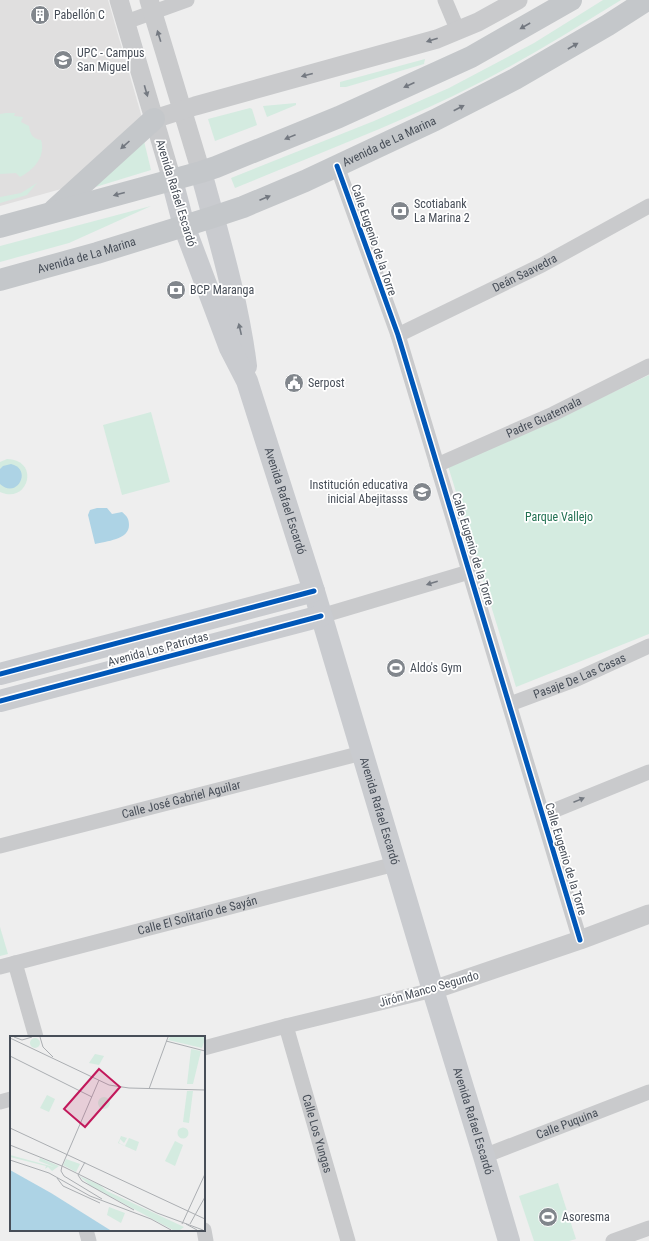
<svg xmlns="http://www.w3.org/2000/svg" width="649" height="1241" font-family="'Roboto Condensed',sans-serif">
<rect width="100%" height="100%" fill="#eee"/>
<path fill="#e0dfdf" d="M0,0h108l35,121 -71,65 -72,20z"/>
<g fill="#d4ebe0">
<path d="M603,0h18c-55,34 -110,68 -168,96 -72,34 -145,62 -218,92l-4,-10 143,-57 75,-33 85,-45z"/>
<path d="M425,59l-1,5 -78,23h-6v-5z"/>
<path d="M296,103v2l-29,12 -4,-11z"/>
<path d="M250,108l2,1 5,16 -42,16 -7,-22z"/>
<path d="M6,113h9l-1,3 9,1 -2,5 8,4c1,8 4,13 12,14 5,16 -7,30 -21,37l-4,-4 -16,1v-60z"/>
<path d="M144,141l7,29 -62,19z"/>
<path d="M37,183l-10,12 -27,8v-6l21,-4z"/>
<path d="M151,206l-82,37 -69,19v-16z"/>
<path d="M649,375v259l-133,53 -68,-221 113,-49z"/>
<path d="M151,412l19,70 -48,13 -19,-70z"/>
<path d="M7,459c34,1 21,46 -7,33v-30z"/>
<path d="M0,927l8,27 -8,2z"/>
<path d="M558,1183l18,56 -7,2h-35l-15,-45z"/>
</g>
<g fill="#add3e5">
<path d="M11,464c22,5 6,36 -11,20v-15l3,-3z"/>
<path d="M97,508h10l5,6 10,-2c5,4 7,7 7,13 0,15 -23,16 -34,19l-7,-29 2,-5z"/>
</g>
<g fill="none" stroke-linecap="round" stroke-linejoin="round">
<g stroke="#c9cacc" stroke-width="15">
<path d="M445,0l13,31"/>
<path d="M126,22l61,-22"/>
<path d="M337,166l61,169 182,605"/>
<path id="s1" d="M398,335l144,-70 107,-59"/>
<path id="s2" d="M437,465l116,-51 96,-48"/>
<path d="M321,616l148,-44"/>
<path id="s3" d="M510,704l67,-25 72,-33"/>
<path d="M543,815l106,-43"/>
<path id="s4" d="M0,846l362,-93"/>
<path d="M15,963l21,74"/>
<path id="s5" d="M0,967l395,-103"/>
<path id="s6" d="M286,1026l62,215"/>
<path d="M204,1048l82,-22 147,-36"/>
<path d="M0,1102l11,-3"/>
<path id="s7" d="M484,1156l165,-64"/>
<path d="M86,1230l3,11"/>
<path d="M204,1230l2,11"/>
<path d="M613,1241l36,-13"/>
</g>
<g stroke="#c9cacc" stroke-width="19">
<path d="M119,0l53,180"/>
<path d="M149,0l52,172"/>
<path d="M154,119l41,-13 242,-67 41,-17 40,-22"/>
<path d="M433,990l147,-50 69,-26"/>
</g>
<g stroke="#c9cbcf" stroke-width="22">
<path d="M201,172c17,63 37,129 45,194"/>
<path id="s8" d="M172,180l12,46 46,122 17,33 67,210 119,399 51,166 25,85"/>
<path d="M0,674l314,-83"/>
<path d="M0,701l321,-85"/>
</g>
<g stroke="#c4c7ca" stroke-width="22">
<path d="M54,210l100,-91"/>
<path d="M0,227l201,-55 15,-5 123,-50 132,-60 100,-57"/>
<path id="s9" d="M0,280l97,-27 116,-36 30,-10 62,-26 130,-61 80,-41 93,-54 39,-25"/>
</g>
<g stroke="#fff" stroke-width="8">
<g id="cycleway">
<path d="M337,166l61,169 182,605"/>
<path d="M0,674l314,-83"/>
<path d="M0,701l321,-85"/>
</g>
</g>
<use href="#cycleway" stroke="#0057b8" stroke-width="5"/>
</g>
<defs><path id="oneway-solid" d="M-6-.8H1V-3.2L6.5 0L1 3.2V.8H-6Z"/></defs>
<g fill="#737880">
<use href="#oneway-solid" transform="translate(525 26) rotate(150)"/>
<use href="#oneway-solid" transform="translate(573 46) rotate(-30)"/>
<use href="#oneway-solid" transform="translate(409 85) rotate(156)"/>
<use href="#oneway-solid" transform="translate(459 108) rotate(-27)"/>
<use href="#oneway-solid" transform="translate(290 137) rotate(158)"/>
<use href="#oneway-solid" transform="translate(125 145) rotate(138)"/>
<use href="#oneway-solid" transform="translate(119 194) rotate(165)"/>
<use href="#oneway-solid" transform="translate(265 198) rotate(-23)"/>
</g>
<g fill="#747981">
<use href="#oneway-solid" transform="translate(159 36) rotate(-107)"/>
<use href="#oneway-solid" transform="translate(432 40) rotate(162)"/>
<use href="#oneway-solid" transform="translate(307 75) rotate(165)"/>
<use href="#oneway-solid" transform="translate(146 91) rotate(74)"/>
<use href="#oneway-solid" transform="translate(432 583) rotate(163)"/>
<use href="#oneway-solid" transform="translate(579 800) rotate(-22)"/>
</g>
<use fill="#747a82" href="#oneway-solid" transform="translate(240 329) rotate(-103)"/>
<defs>
<g id="building-disc" transform="scale(1)"><circle r="9.5" fill="#81868c" stroke="#fff"/><path d="M-4-6H4V6H1V3H-1V6H-4ZM-2.5-4.3h1.7v1.8h-1.7ZM.8-4.3h1.7v1.8H.8ZM-2.5-1h1.7V.8h-1.7ZM.8-1h1.7V.8H.8Z" fill="#fff"/></g>
<g id="university-disc" transform="scale(1)"><circle r="9.5" fill="#81868c" stroke="#fff"/><path d="M0-5L7-2L0 1L-7-2ZM-4 1L0 2.5L4 1V4Q0 6-4 4Z" fill="#fff"/></g>
<g id="bank-disc" transform="scale(1)"><circle r="9.5" fill="#81868c" stroke="#fff"/><path d="M-6-4H6V4H-6ZM0-2.3a2.3 2.3 0 1 0 0 4.6a2.3 2.3 0 1 0 0-4.6Z" fill="#fff"/></g>
<g id="civic-disc" transform="scale(1)"><circle r="9.5" fill="#81868c" stroke="#fff"/><path d="M-.6-6.5H3V-4.5H.6V-3L4-1V1h2V6H-6V1h2V-1L-.6-3ZM-1.2 2.5V6h2.4V2.5Z" fill="#fff"/></g>
<g id="school-disc" transform="scale(1)"><circle r="9.5" fill="#81868c" stroke="#fff"/><path d="M0-5L7-2L0 1L-7-2ZM-4 1L0 2.5L4 1V4Q0 6-4 4Z" fill="#fff"/></g>
<g id="stadium-disc" transform="scale(1)"><circle r="9.5" fill="#81868c" stroke="#fff"/><path d="M0-5a6.5 5 0 1 0 0 10a6.5 5 0 1 0 0-10ZM-3.5-1.8h7v3.6h-7Z" fill="#fff"/></g>
</defs>
<g fill-rule="evenodd">
<use href="#building-disc" x="40" y="15"/>
<use href="#university-disc" x="63" y="60"/>
<use href="#bank-disc" x="400" y="211"/>
<use href="#bank-disc" x="176" y="290"/>
<use href="#civic-disc" x="294" y="383"/>
<use href="#school-disc" x="422" y="492"/>
<use href="#stadium-disc" x="396" y="668"/>
<use href="#stadium-disc" x="548" y="1217"/>
</g>
<g text-anchor="middle" dominant-baseline="central" stroke-width="3.5" stroke-linejoin="round" paint-order="stroke">
<g font-size="12" fill="#474e58" stroke="#fff" text-anchor="start">
<text x="54" y="15">Pabellón C</text>
<text x="77" y="53">UPC - Campus<tspan x="77" dy="14">San Miguel</tspan></text>
<text x="414" y="204">Scotiabank<tspan x="414" dy="14">La Marina 2</tspan></text>
<text x="190" y="290">BCP Maranga</text>
<text x="308" y="383">Serpost</text>
<text x="408" y="485" text-anchor="end">Institución educativa<tspan x="408" dy="14">inicial Abejitasss</tspan></text>
<text x="410" y="668">Aldo's Gym</text>
<text x="562" y="1217">Asoresma</text>
</g>
<g font-size="12" fill="#474e58" stroke="#fff">
<text stroke="none"><textPath href="#s9" startOffset="414">Avenida de La Marina</textPath></text>
<text transform="translate(176 193) rotate(73)">Avenida Rafael Escardó</text>
<text transform="translate(374 240) rotate(71)">Calle Eugenio de la Torre</text>
<text stroke="none"><textPath href="#s9" startOffset="90">Avenida de La Marina</textPath></text>
<text stroke="none"><textPath href="#s1" startOffset="141">Deán Saavedra</textPath></text>
<text stroke="none"><textPath href="#s2" startOffset="117">Padre Guatemala</textPath></text>
<text stroke="none"><textPath href="#s8" startOffset="341">Avenida Rafael Escardó</textPath></text>
<text transform="translate(473 549) rotate(73)">Calle Eugenio de la Torre</text>
<text transform="translate(158 649) rotate(-15)">Avenida Los Patriotas</text>
<text stroke="none"><textPath href="#s3" startOffset="75">Pasaje De Las Casas</textPath></text>
<text stroke="none"><textPath href="#s4" startOffset="187">Calle José Gabriel Aguilar</textPath></text>
<text stroke="none"><textPath href="#s8" startOffset="665">Avenida Rafael Escardó</textPath></text>
<text transform="translate(566 859) rotate(73)">Calle Eugenio de la Torre</text>
<text stroke="none"><textPath href="#s5" startOffset="204">Calle El Solitario de Sayán</textPath></text>
<text transform="translate(429 989) rotate(-16)">Jirón Manco Segundo</text>
<text stroke="none"><textPath href="#s8" startOffset="989">Avenida Rafael Escardó</textPath></text>
<text stroke="none"><textPath href="#s7" startOffset="89">Calle Puquina</textPath></text>
<text stroke="none"><textPath href="#s6" startOffset="112">Calle Los Yungas</textPath></text>
</g>
<g font-size="12" fill="#217051" stroke="#fff">
<text x="559" y="517">Parque Vallejo</text>
</g>
</g>
<g transform="translate(10 1036)">
<rect width="195" height="195" fill="#eee"/>
<path d="M160,1h35v2l-3,9 -34,-8zM20 7a5 5 0 1 1 10 0a5 5 0 1 1-10 0ZM181,13l10,2 -8,33h-6zM85,18l9,2 -5,9 -10,-2zM177,55h6l-4,32 -6,-1zM37,59l8,4 -6,13 -9,-4zM88 67a6 6 0 1 1 12 0a6 6 0 1 1-12 0ZM167.5 97a5.5 5.5 0 1 1 11 0a5.5 5.5 0 1 1-11 0ZM111,100l6,2 -3,5 -4,-4 -1,4 6,3 4,-8 10,4 -3,9 -18,-8zM165,105l8,4 -8,21 -10,-5zM0,119l44,12 -15,-6 1,-3 19,8 -7,5 -4,-4 -3,2 1,-3 -36,-9zM56,123l14,5 -4,8 -13,-7zM69,140l21,9 7,6 77,36 -4,3h-7l-82,-44zM99,171l16,6 -4,10 -14,-8z" fill="#d4ebe0"/>
<path d="M0,134l41,23 59,37h-100z" fill="#add3e5"/>
<path fill="none" stroke="#abaeb2" stroke-width="1" d="M4,1l8,3 10,-3M30,1l3,10 10,10M0,2l99,47 20,3 76,2M156,5l39,10M0,20l82,41M139,53l19,-52M0,92l195,91M0,109l52,21 95,47 46,17M0,124l39,13 41,23 61,23 20,11M52,130l37,-86M52,130l-1,5 3,5 38,23M68,139l7,-13M68,139l4,6 52,29M47,142l6,8 37,17M172,188l23,-50M176,188l11,6M180,188l15,-27"/>
<path fill="#c2185b" fill-opacity="0.15" stroke="#c2185b" stroke-width="2" d="M89,33l21,18 -35,40 -21,-18z"/>
<rect width="195" height="195" fill="none" stroke="#474e58" stroke-width="2"/>
</g>
</svg>
